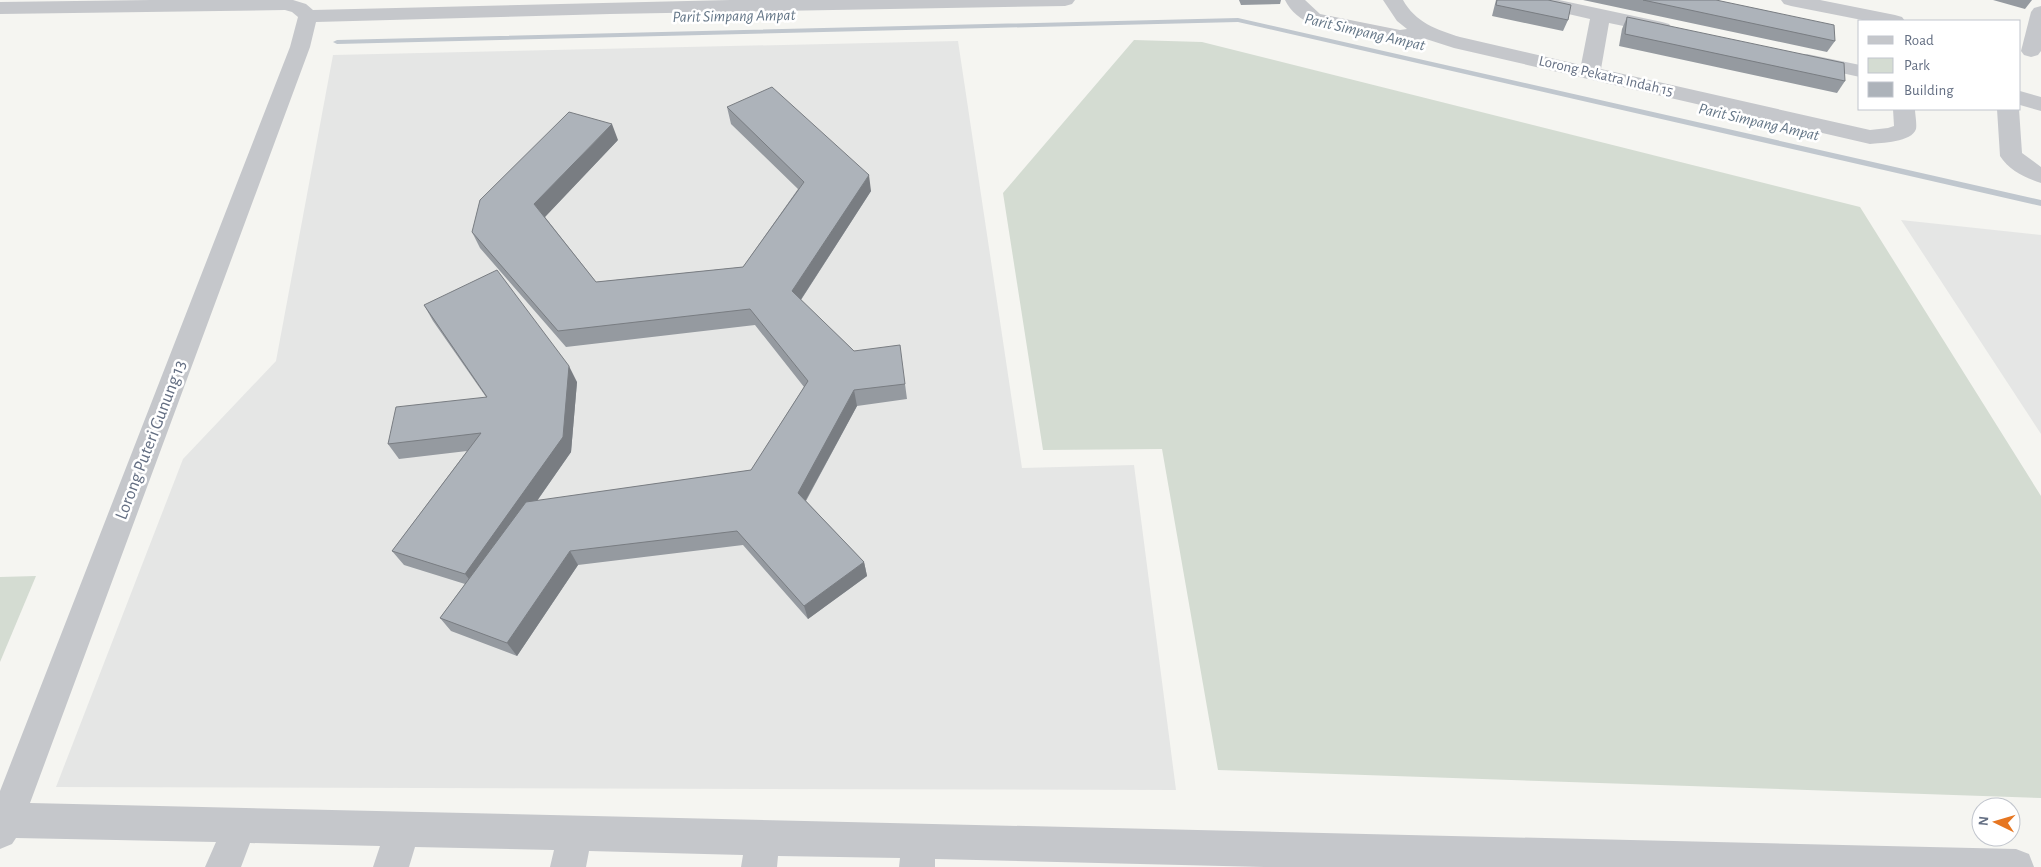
<svg xmlns="http://www.w3.org/2000/svg" width="2041" height="867" font-family="'Alegreya Sans',sans-serif">
<rect width="100%" height="100%" fill="#f5f5f1"/>
<g fill="#e5e6e5">
<path d="M958,41l64,427 112,-3 42,325 -1120,-3 127,-328 93,-98 57,-306z"/>
<path d="M1901,220l140,15v199z"/>
</g>
<g fill="#d4dcd2">
<path d="M1134,40l68,2 658,165 181,289v302l-823,-28 -56,-321 -119,1 -40,-257z"/>
<path d="M36,576l-36,86v-85z"/>
</g>
<g fill="none" stroke-linecap="round" stroke-linejoin="round">
<path fill="#c0c7ce" fill-rule="evenodd" d="M1238,18l803,182v6l-803,-184 -901,22 -4,-2 4,-2z"/>
<g fill="#c5c7cb" fill-rule="evenodd">
<path d="M151,0h142l13,4 7,6 417,-10h345l-3,4 -7,2 -455,8 -294,8 -6,25 -280,756 1986,46 13,5 5,13h-770l-329,-8v8h-36l1,-9 -122,-2 -1,11h-36l2,-12 -154,-4 -3,16h-36l4,-17 -139,-3 -6,20h-36l7,-21 -130,-3 -9,24h-36l11,-25 -200,-4 -4,6 -12,5v-58l290,-744 8,-30 -6,-5 -7,-2 -285,4v-12z"/>
<path d="M1285,0h20l15,14 80,16 7,-1 -10,-8 -14,-21h20c12,22 34,30 57,37l121,28 9,-46 -65,-15 -3,-4h37l103,22 7,2 3,4 -3,4 -7,2 -53,-11 -8,46 269,61 18,-2 6,-2 -1,-17h22c0,5 2,15 1,20 -4,13 -35,14 -46,15l-416,-96 -28,-9 -26,3 -87,-18c-11,-3 -23,-13 -28,-24z"/>
<path d="M1781,0h39l75,15 7,2 3,4h-38l-76,-15 -7,-2z"/>
<path d="M2041,6v45l-3,4 -7,2 -7,-2 -3,-4 10,-39 3,-4z"/>
<path d="M1807,54l53,11v12l-60,-13 -3,-4 3,-4z"/>
<path d="M2020,91l21,6v14l-21,-6z"/>
<path d="M1997,109h22l3,44 19,14v16c-16,-5 -32,-13 -41,-27z"/>
</g>
</g>
<g fill="#959aa0">
<path d="M1239,0h42l-1,4 -39,1z"/>
<path d="M1496,0h52l20,20 -5,11 -71,-15z"/>
<path d="M1583,0h133l119,41 -8,11z"/>
<path d="M1993,0h39l-7,9z"/>
<path d="M1627,17l218,64 -8,12 -218,-47 3,-17z"/>
<path d="M727,107l144,84 -70,109 53,51 51,33 2,15 -50,7 -51,95 58,61 3,14 -59,43 -65,-74 -165,20 -61,91 -66,-25 -11,-13 25,-34 -61,-19 -12,-14 75,-100 -68,8 -11,-15 98,-47 -53,-76 -9,-16 153,77 -6,70 -34,49 214,-31 53,-83 -49,-62 -189,22 -86,-99 -8,-16 146,-92 -73,77 51,65 147,-15 55,-78 -67,-65z"/>
</g>
<g fill="#797d82">
<path d="M612,124l6,16 -76,80 -8,-16z"/>
<path d="M869,175l2,16 -75,116 -4,-16z"/>
<path d="M569,366l8,16 -6,70 -95,136 -11,-14z"/>
<path d="M854,390l3,16 -55,101 -4,-14z"/>
<path d="M570,551l8,14 -61,91 -10,-13z"/>
<path d="M864,562l3,14 -59,43 -4,-13z"/>
</g>
<g fill="#adb3ba" stroke="#797d82">
<path d="M1497,0h51l23,5 -3,15 -72,-15z"/>
<path d="M1643,0h73l118,25 1,16z"/>
<path d="M1627,17l217,46 1,18 -220,-47z"/>
<path d="M772,87l97,88 -77,116 62,60 46,-6 5,39 -51,6 -56,103 66,69 -60,44 -67,-75 -167,20 -63,92 -67,-25 86,-116 225,-32 57,-89 -58,-72 -192,22 -86,-99 8,-32 89,-88 43,12 -78,80 62,78 147,-15 61,-85 -77,-75z"/>
<path d="M497,270l72,96 -6,71 -98,137 -73,-23 89,-118 -93,11 8,-37 91,-10 -63,-92z"/>
</g>
<g text-anchor="middle" dominant-baseline="central" stroke-width="5" stroke-linejoin="round" paint-order="stroke">
<g font-size="15" fill="#646f83" stroke="#fff">
<text transform="translate(1606 76) rotate(13)">Lorong Pekatra Indah 15</text>
</g>
<g font-size="16" font-style="italic" fill="#647687" stroke="#fff">
<text transform="translate(734 16) rotate(-1)">Parit Simpang Ampat</text>
<text transform="translate(1365 32) rotate(13)">Parit Simpang Ampat</text>
<text transform="translate(1759 122) rotate(13)">Parit Simpang Ampat</text>
</g>
<g font-size="18" fill="#646f83" stroke="#fff">
<text transform="translate(151 440) rotate(-69)">Lorong Puteri Gunung 13</text>
</g>
</g>
<rect x="1858" y="20" width="162" height="90" fill="#ffffff" stroke="#c1c5cd"/>
<rect x="1868" y="36" width="25" height="8" fill="#c5c7cb" stroke="#c1c5cd"/>
<text x="1904" y="45" font-size="15" fill="#646f83">Road</text>
<rect x="1868" y="58" width="25" height="15" fill="#d4dcd2" stroke="#c1c5cd"/>
<text x="1904" y="70" font-size="15" fill="#646f83">Park</text>
<rect x="1868" y="82" width="25" height="15" fill="#adb3ba" stroke="#c1c5cd"/>
<text x="1904" y="95" font-size="15" fill="#646f83">Building</text>
<g transform="translate(1996 822) rotate(275)"><circle r="24" fill="#ffffff" stroke="#c1c5cd"/>
<path d="M0-4L9 19L0 12L-9 19Z" fill="#e67621"/>
<text y="-8" font-size="14" font-weight="bold" text-anchor="middle" fill="#646f83">N</text>
</g>
</svg>
